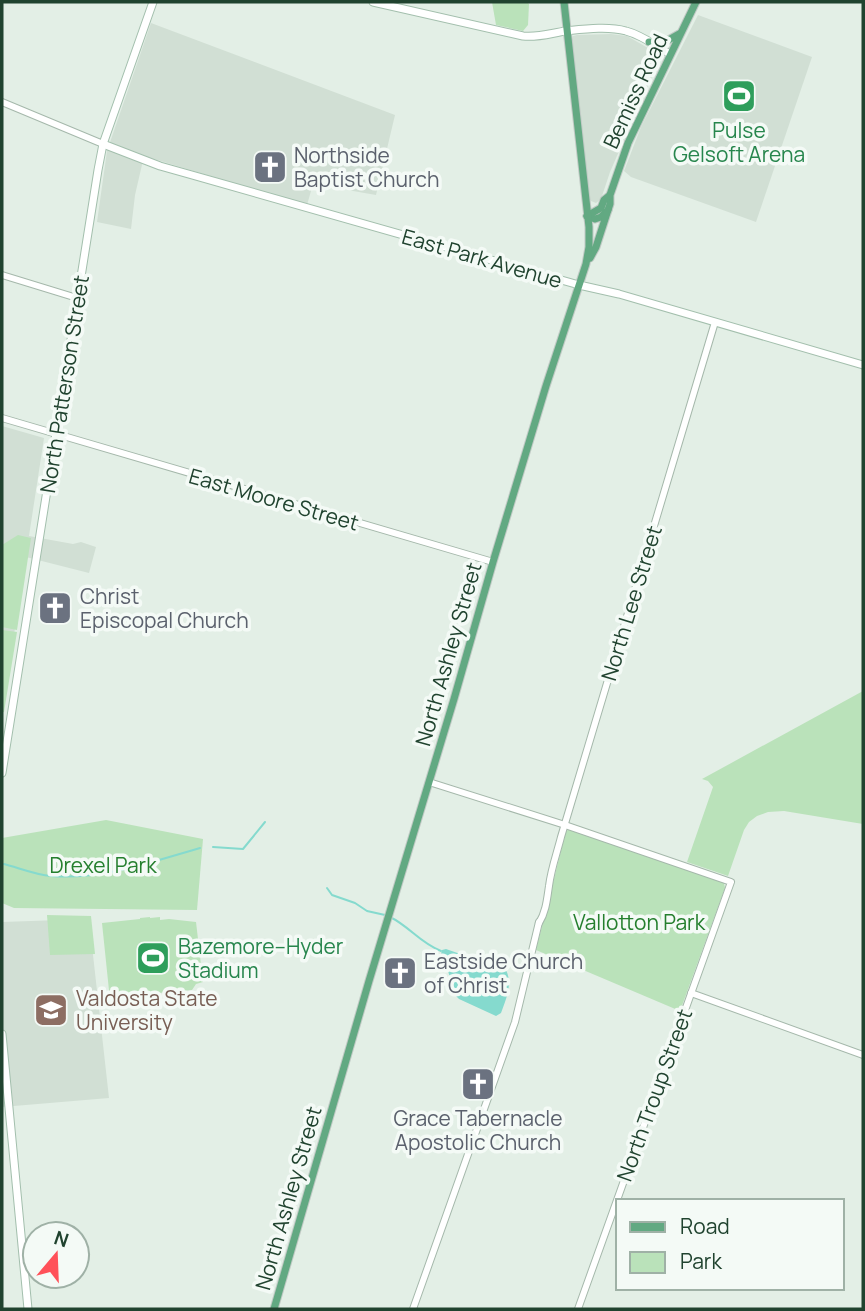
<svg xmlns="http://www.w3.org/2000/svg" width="865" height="1311" font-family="Manrope,sans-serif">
<rect width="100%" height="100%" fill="#e3efe6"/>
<g fill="#d1dfd4">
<path d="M698,15l114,42 -56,165 -125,-45 -7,-6 17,-44z"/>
<path d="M151,23l244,92 -19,80 -63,-11 -6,21 -163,-49 -9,39 -4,34 -34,-7 10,-71z"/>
<path d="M611,34l16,2 28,16 3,4 1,6 -20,43 -29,67 -9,27 -5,4 -5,-2 -2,-3 -17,-158 1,-4 4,-1z"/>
<path d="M2,426l42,12 -15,98 44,8 8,-2 15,5 -7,26 -63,-16 -24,155z"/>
<path d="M89,919l20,179 -107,9v-185z"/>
</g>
<g fill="#bae2ba">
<path d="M492,2h35l2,2 -1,21 -5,6 -27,-6z"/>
<path d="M18,535l13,3 -14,92 -15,-3v-82z"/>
<path d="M2,630l15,2 -13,80h-2z"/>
<path d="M863,691v133l-79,-13 -16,1 -11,4 -8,6 -5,8 -16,46 -41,-14 26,-75 -5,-6 -6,-2z"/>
<path d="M106,820l97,19 -6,71 -183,-2 -12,-5v-65z"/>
<path d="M570,829l151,52 3,2 1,5 -45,123 -144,-61 30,-119z"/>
<path d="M47,915l44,1 4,38 -45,1z"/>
<path d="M150,917v1l10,-1v3l9,-1 27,3 7,60 -7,2 -4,6 -33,3v4l-10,1 -1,-3 -26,2 -1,2 -11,1 -8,-77 38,-4v-1z"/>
</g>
<path fill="#85dace" d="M446,949l60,21c7,14 0,29 -5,43l-5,3 -37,-17 -4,-4 -9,-31 -5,-10 1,-4z"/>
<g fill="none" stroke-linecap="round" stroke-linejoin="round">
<g stroke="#85dace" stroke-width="2">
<path d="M213,847l30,2 22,-27"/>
<path d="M4,864c15,4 32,11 47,12 51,4 100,-14 149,-28"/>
<path d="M327,888l5,7 23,8 12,8 18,4"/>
<path d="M390,917c19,9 30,26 51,34"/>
</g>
<g stroke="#a5b8ab" stroke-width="8">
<g id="tertiary">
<path d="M2,102l101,42"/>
<path d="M2,275l75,23"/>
<path d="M2,418l491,144"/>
<path d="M429,782l136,43 166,57 -153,427"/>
<path d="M539,923c7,-11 8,-24 10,-37 2,-17 8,-33 12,-49l154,-515"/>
<path d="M691,993l172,62"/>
<path d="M413,1309l102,-287 24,-100"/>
</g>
</g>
<g stroke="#a3bfad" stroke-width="9">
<g id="secondary">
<path d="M373,2l150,34c14,2 29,-3 43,-5 19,-2 42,-5 60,0 16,4 30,15 44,23"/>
<path d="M103,144l57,22 32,9 387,110 40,9 244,71"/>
<path d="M2,773l96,-603 5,-26 50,-142"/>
<path d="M2,1034l26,275"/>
</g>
</g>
<g stroke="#c1cac5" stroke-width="9">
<g id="primary">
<path d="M649,42h16l14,-8"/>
<path d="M587,216l8,3 6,-2 7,-7 2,-6v-9l18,-52 68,-141"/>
<path d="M587,216l14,-8 3,-8 5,-4"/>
<path d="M590,258l6,-11 12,-37"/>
<path d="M274,1309l95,-328 85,-282 39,-137 53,-176 40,-122 3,-17v-20l-25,-225"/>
</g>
</g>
<use href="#tertiary" stroke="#fff" stroke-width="6"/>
<use href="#secondary" stroke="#fff" stroke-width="7"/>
<use href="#primary" stroke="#62a982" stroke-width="7"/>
</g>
<defs>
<g id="stadium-square" transform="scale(1.75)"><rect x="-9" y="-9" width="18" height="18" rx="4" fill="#2e9e5b" stroke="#f4faf6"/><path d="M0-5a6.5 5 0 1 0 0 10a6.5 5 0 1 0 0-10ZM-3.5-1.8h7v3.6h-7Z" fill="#fff"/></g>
<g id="church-square" transform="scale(1.75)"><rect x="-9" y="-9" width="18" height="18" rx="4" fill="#6b7280" stroke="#f4faf6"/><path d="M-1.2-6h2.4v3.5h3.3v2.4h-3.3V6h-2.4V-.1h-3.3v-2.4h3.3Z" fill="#fff"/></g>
<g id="university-square" transform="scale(1.75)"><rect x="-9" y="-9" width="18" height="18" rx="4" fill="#8d6e63" stroke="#f4faf6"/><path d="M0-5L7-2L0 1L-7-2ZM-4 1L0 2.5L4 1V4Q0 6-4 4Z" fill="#fff"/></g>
</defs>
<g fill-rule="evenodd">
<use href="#stadium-square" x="739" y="96"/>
<use href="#church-square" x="270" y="167"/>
<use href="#church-square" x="55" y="608"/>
<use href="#stadium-square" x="153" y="958"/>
<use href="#church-square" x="400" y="973"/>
<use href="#university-square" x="51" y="1010"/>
<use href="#church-square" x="478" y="1084"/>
</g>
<g text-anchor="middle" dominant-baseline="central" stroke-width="7" stroke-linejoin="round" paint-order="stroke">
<g font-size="21" fill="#20432f" stroke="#f4faf6">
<text transform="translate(635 91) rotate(-65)">Bemiss Road</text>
<text transform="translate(482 258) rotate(16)">East Park Avenue</text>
<text transform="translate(64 384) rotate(-81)">North Patterson Street</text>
<text transform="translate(274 499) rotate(16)">East Moore Street</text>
<text transform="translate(631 603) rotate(-73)">North Lee Street</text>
<text transform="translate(448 654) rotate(-74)">North Ashley Street</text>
<text transform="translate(654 1095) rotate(-70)">North Troup Street</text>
<text transform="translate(288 1198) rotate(-74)">North Ashley Street</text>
</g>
<g font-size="21" fill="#27864d" stroke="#f4faf6">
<text x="739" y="130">Pulse<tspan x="739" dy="24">Gelsoft Arena</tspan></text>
<text x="178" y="946" text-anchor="start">Bazemore–Hyder<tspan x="178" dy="24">Stadium</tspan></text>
</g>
<g font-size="21" fill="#5b616d" stroke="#f4faf6" text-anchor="start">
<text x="294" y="155">Northside<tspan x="294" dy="24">Baptist Church</tspan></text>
<text x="80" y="596">Christ<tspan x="80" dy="24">Episcopal Church</tspan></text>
<text x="424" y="961">Eastside Church<tspan x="424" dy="24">of Christ</tspan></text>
<text x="478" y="1118" text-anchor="middle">Grace Tabernacle<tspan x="478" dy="24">Apostolic Church</tspan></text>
</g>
<g font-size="21" fill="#257f2e" stroke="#f4faf6">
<text x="103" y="865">Drexel Park</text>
<text x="639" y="922">Vallotton Park</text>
</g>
<g font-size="21" fill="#785e54" stroke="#f4faf6" text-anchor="start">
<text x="76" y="998">Valdosta State<tspan x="76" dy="24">University</tspan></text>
</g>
</g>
<rect width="865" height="1311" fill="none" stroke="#20432f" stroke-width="7"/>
<rect x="616" y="1199" width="228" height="91" fill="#f4faf6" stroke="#9fb1a6" stroke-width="2"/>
<rect x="630" y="1222" width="35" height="10" fill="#62a982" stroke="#9fb1a6" stroke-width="2"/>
<text x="680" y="1234" font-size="21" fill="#20432f">Road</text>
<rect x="630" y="1252" width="35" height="21" fill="#bae2ba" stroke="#9fb1a6" stroke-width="2"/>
<text x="680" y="1269" font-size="21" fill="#20432f">Park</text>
<g transform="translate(56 1255) rotate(19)"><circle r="33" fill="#f4faf6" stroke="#9fb1a6" stroke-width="2"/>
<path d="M0-5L12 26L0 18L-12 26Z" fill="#ff5159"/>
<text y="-10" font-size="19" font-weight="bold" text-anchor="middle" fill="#20432f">N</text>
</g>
</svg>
